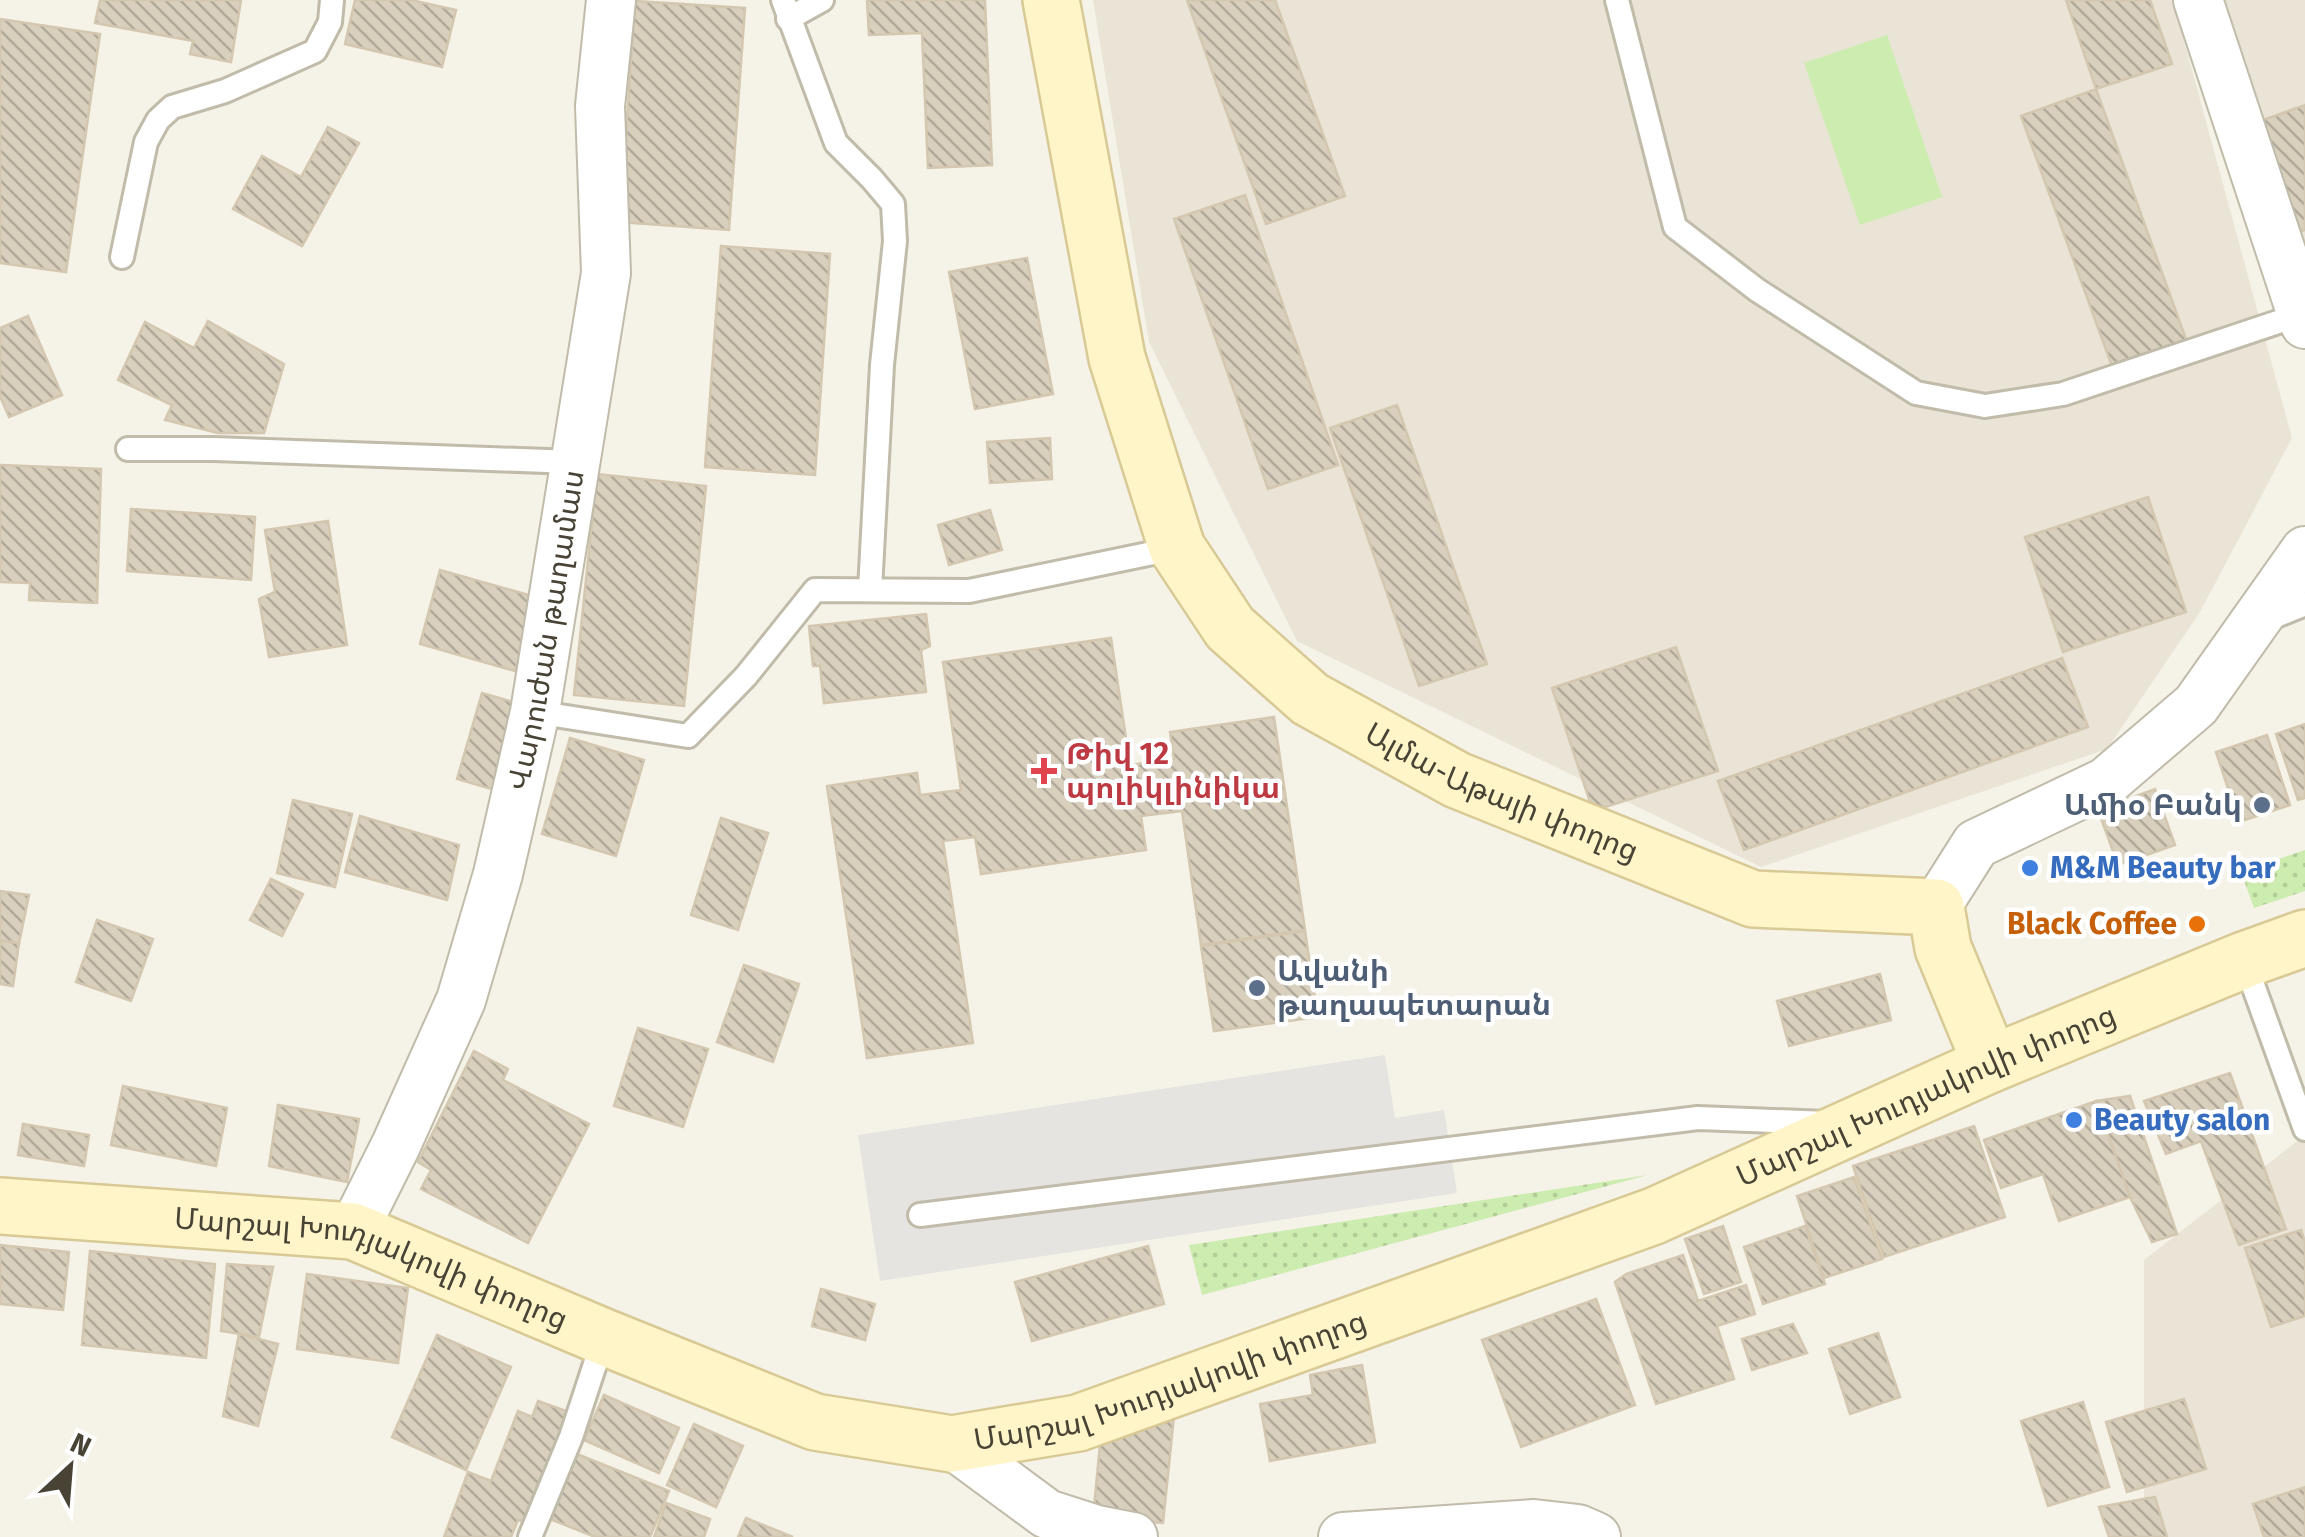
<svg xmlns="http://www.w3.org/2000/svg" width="2305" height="1537" font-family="'Fira Sans','Noto Sans Armenian',sans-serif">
<defs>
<pattern id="grass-dots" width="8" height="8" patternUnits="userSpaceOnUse" patternTransform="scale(2.5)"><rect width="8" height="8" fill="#cdecaf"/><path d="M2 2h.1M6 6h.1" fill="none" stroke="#b2cc97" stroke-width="1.8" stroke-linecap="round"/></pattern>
<pattern id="building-back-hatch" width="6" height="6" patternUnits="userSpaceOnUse" patternTransform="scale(2.5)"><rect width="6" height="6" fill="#d8cfbd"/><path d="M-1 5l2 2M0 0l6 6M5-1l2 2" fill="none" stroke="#b1aa9a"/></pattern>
</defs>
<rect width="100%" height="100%" fill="#f5f2e8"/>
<g fill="#e9e4d6">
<path d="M1093,0h1080l119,438 -92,174 -93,137 -346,118 -464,-226 -148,-299z"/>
<path d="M2216,0h89v293z"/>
<path d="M2305,1135v402h-161v-277z"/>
</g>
<g fill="url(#grass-dots)">
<path d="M2305,850v41l-51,17 -13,-36z"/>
<path d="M1648,1175l-446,120 -13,-50z"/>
</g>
<path fill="#cdecaf" d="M1887,35l55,162 -82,28 -56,-162z"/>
<path fill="#e6e4e0" d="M1385,1055l10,63 49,-8 13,83 -577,88 -22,-146z"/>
<g fill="url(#building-back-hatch)" stroke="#d3c7b0" stroke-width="2.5">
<path d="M100,0h141l-10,62 -41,-8 3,-13 -98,-18z"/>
<path d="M355,0h56l45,10 -14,57 -97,-23z"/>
<path d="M867,0h118l7,165 -64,3 -6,-135 -53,2z"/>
<path d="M1187,0h88l70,196 -79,28z"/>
<path d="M2066,0h84l22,64 -76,25z"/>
<path d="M635,1l110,7 -16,222 -109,-8z"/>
<path d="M0,19l100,15 -34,238 -66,-9z"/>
<path d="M2096,89l91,253 -74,27 -92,-253z"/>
<path d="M2305,105v125l-14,5 -39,-111z"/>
<path d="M328,127l31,16 -57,103 -69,-37 29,-53 39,21z"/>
<path d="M1245,195l93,270 -70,24 -94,-270z"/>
<path d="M721,246l109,8 -15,221 -110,-8z"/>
<path d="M1027,258l26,136 -78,15 -26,-137z"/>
<path d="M28,316l34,79 -53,22 -9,-21v-68z"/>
<path d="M208,321l76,43 -20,69h-46l-53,-13 7,-15 -54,-25 27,-58 49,26z"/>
<path d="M1397,405l90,259 -68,22 -89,-258z"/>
<path d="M1050,438l2,41 -62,4 -3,-41z"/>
<path d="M0,465l101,4 -4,134 -68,-3 1,-17 -30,-1z"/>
<path d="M597,474l109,12 -22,220 -110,-11z"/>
<path d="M2148,497l38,115 -123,40 -38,-115z"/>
<path d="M131,509l124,8 -4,63 -124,-9z"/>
<path d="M990,510l12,40 -53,15 -11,-40z"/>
<path d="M328,521l19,124 -78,12 -10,-58 16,-7 -10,-62z"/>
<path d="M440,570l96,27 -21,74 -95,-27z"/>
<path d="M926,614l4,32 -9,4 5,42 -102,11 -4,-37h-7l-4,-40z"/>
<path d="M1111,638l19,127 44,-6 -4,-27 104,-15 31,213 -104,15 -19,-134 -41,5 5,34 -165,24 -6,-37 -32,4 30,202 -106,15 -40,-272 90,-13 3,22 41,-5 -18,-128z"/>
<path d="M1676,647l42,124 -125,40 -41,-123z"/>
<path d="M2062,658l26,69 -344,123 -26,-69z"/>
<path d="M482,693l42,12 -26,86 -41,-12z"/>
<path d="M2305,724v74l-7,2 -22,-66z"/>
<path d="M2267,735l23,70 -51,17 -23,-70z"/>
<path d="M570,738l74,22 -28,96 -74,-22z"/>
<path d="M2155,789l20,56 -57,20 -20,-55z"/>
<path d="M293,800l59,14 -17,73 -58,-14z"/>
<path d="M360,816l99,29 -12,55 -102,-28z"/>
<path d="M721,818l47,15 -30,97 -47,-15z"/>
<path d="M271,879l32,15 -21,42 -32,-16z"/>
<path d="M0,891l29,4 -10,48 -19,-3z"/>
<path d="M97,920l56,19 -22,62 -55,-19z"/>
<path d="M1305,931l13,86 -104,14 -13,-85z"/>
<path d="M0,941l19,2 -6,43 -13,-2z"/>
<path d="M744,965l55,19 -26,78 -56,-20z"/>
<path d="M1880,974l11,46 -102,26 -12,-45z"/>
<path d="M638,1028l70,21 -25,78 -69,-21z"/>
<path d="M474,1051l34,18 -5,11 86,44 -61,119 -107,-54 10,-19 -13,-8z"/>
<path d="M2230,1073l56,156 -47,16 -38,-104 -35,13 -22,-53z"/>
<path d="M123,1086l104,22 -11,58 -105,-21z"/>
<path d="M2130,1096l47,138 -25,8 -22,-45 -34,-96z"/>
<path d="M2096,1101l34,96 -71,24 -16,-47 -42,14 -17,-48z"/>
<path d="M278,1105l81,14 -12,63 -78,-16z"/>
<path d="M23,1124l66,11 -5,31 -66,-11z"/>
<path d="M1974,1126l31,91 -121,40 -31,-91z"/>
<path d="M1854,1177l28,82 -58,19 -27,-82z"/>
<path d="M1723,1226l18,56 -37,12 -19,-55z"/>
<path d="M1805,1226l20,58 -62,20 -19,-57z"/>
<path d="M2301,1230l4,12v74l-34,11 -26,-79z"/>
<path d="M0,1245l69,7 -6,58 -63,-6z"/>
<path d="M1148,1246l16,58 -132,37 -17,-59z"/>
<path d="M90,1251l125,13 -9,94 -124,-13z"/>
<path d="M1683,1255l15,46 48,-16 9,29 -38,12 17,53 -78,25 -41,-122 11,-8z"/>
<path d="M227,1264l46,3 -14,70 -38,-6z"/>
<path d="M307,1274l101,14 -10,75 -101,-14z"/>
<path d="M821,1289l54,15 -10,36 -53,-14z"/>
<path d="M1596,1299l39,106 -114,42 -39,-107z"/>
<path d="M1793,1324l14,29 -55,17 -10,-31z"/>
<path d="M1878,1333l22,64 -50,17 -21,-65z"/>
<path d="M239,1334l39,10 -20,82 -35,-10z"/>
<path d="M437,1335l74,32 -45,103 -74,-33z"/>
<path d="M1362,1365l13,77 -105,19 -10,-57 53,-9 -3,-20z"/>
<path d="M604,1395l75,33 -20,45 -75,-33z"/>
<path d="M2184,1399l22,70 -79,23 -21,-70z"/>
<path d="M538,1401l31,11 -42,111 -9,-3 -7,17h-67l24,-65 23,9 27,-70 14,6z"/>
<path d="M2083,1402l26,85 -61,19 -27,-85z"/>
<path d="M1174,1416l-11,107 -70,-5 8,-84z"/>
<path d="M694,1424l49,22 -27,61 -49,-22z"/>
<path d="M577,1454l92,37 -19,46h-55l-45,-18z"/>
<path d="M2305,1487v50h-41l-11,-33z"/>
<path d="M2155,1497l12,40h-58l-10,-30z"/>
<path d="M666,1503l44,16 -6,18h-50z"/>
<path d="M746,1518l47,19h-55z"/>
</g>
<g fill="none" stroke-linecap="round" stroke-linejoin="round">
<g stroke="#c1bbaa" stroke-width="28">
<g id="lane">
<path d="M783,0l53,143 36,36 21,25 2,37 -13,124 -12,225"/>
<path d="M1617,0l58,227 82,63 159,103 69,13 78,-12 239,-80"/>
<path d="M788,19l34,-19"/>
<path d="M122,257l24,-115 12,-22 14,-13 53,-16 90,-40 15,-29 2,-22"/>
<path d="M128,449h86l360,13"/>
<path d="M2266,620l39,-16"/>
<path d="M535,712l153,24 58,-60 69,-86 154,1 208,-43"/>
<path d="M2244,960l61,169"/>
<path d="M920,1215l778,-97 129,5"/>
<path d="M530,1537l41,-100 33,-100"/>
</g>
</g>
<g stroke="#c1bbaa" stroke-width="52">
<g id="street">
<path d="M2198,0l107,324"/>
<path d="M1936,907l40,-63 130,-62 90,-77 109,-154"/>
<path id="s1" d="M353,1231l43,-86 65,-145 37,-126 37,-162 71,-439 -6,-167 11,-106"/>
<path d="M952,1444l95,70 50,16 36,7"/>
<path d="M1343,1537l191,-13 44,5 18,8"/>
</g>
</g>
<g stroke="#d8c995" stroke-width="60">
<g id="secondary">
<path id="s2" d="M1051,0l66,358 60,190 53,80 80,71 147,81 296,119 183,8 7,41 48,116"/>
<path id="s3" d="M0,1206l353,25 251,106 211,85 137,22 126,-21 576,-207 337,-152 253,-104 61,-22"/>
</g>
</g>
<use href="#lane" stroke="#fff" stroke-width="22"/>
<use href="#street" stroke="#fff" stroke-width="48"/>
<use href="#secondary" stroke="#fff5c9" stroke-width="55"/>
</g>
<path fill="#e0444e" stroke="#fff" stroke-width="4" d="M1039 756h10v10h10v10h-10v10h-10v-10h-10v-10h10z"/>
<g fill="#5c6f8a" stroke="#fff" stroke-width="4">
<circle cx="2262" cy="805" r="10"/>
<circle cx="1257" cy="988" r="10"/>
</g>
<g fill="#3f7fe0" stroke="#fff" stroke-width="4">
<circle cx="2030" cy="868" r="10"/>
<circle cx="2074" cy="1120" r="10"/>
</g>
<circle fill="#e8710a" stroke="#fff" stroke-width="4" cx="2197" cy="924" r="10"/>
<g text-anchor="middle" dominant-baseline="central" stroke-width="9" stroke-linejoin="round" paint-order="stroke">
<g font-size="30" fill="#494336" stroke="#fff">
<text stroke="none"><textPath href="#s1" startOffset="635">Վարուժան թաղամաս</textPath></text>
<text stroke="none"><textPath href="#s2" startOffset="980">Ալմա-Աթայի փողոց</textPath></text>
<text stroke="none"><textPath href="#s3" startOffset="2030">Մարշալ Խուդյակովի փողոց</textPath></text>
<text stroke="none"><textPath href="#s3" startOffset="380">Մարշալ Խուդյակովի փողոց</textPath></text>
<text stroke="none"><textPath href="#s3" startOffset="1220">Մարշալ Խուդյակովի փողոց</textPath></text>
</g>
<g font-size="30" font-weight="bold" fill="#be3a42" stroke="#fff" text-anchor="start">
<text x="1066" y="754">Թիվ 12<tspan x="1066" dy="34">պոլիկլինիկա</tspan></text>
</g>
<g font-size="30" font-weight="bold" fill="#4e5e75" stroke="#fff" text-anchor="end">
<text x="2242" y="805">Ամիօ Բանկ</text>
<text x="1277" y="971" text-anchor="start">Ավանի<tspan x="1277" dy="34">թաղապետարան</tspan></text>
</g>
<g font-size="30" font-weight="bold" fill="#366cbe" stroke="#fff" text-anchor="start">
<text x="2050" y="868">M&amp;M Beauty bar</text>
<text x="2094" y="1120">Beauty salon</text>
</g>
<g font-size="30" font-weight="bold" fill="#c56008" stroke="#fff" text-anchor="end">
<text x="2177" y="924">Black Coffee</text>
</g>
</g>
<g transform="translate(70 1467) rotate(26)" stroke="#ffffff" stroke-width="8" paint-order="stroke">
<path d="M0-8L18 38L0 25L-18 38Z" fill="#494336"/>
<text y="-15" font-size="28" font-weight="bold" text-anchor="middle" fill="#494336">N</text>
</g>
</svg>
